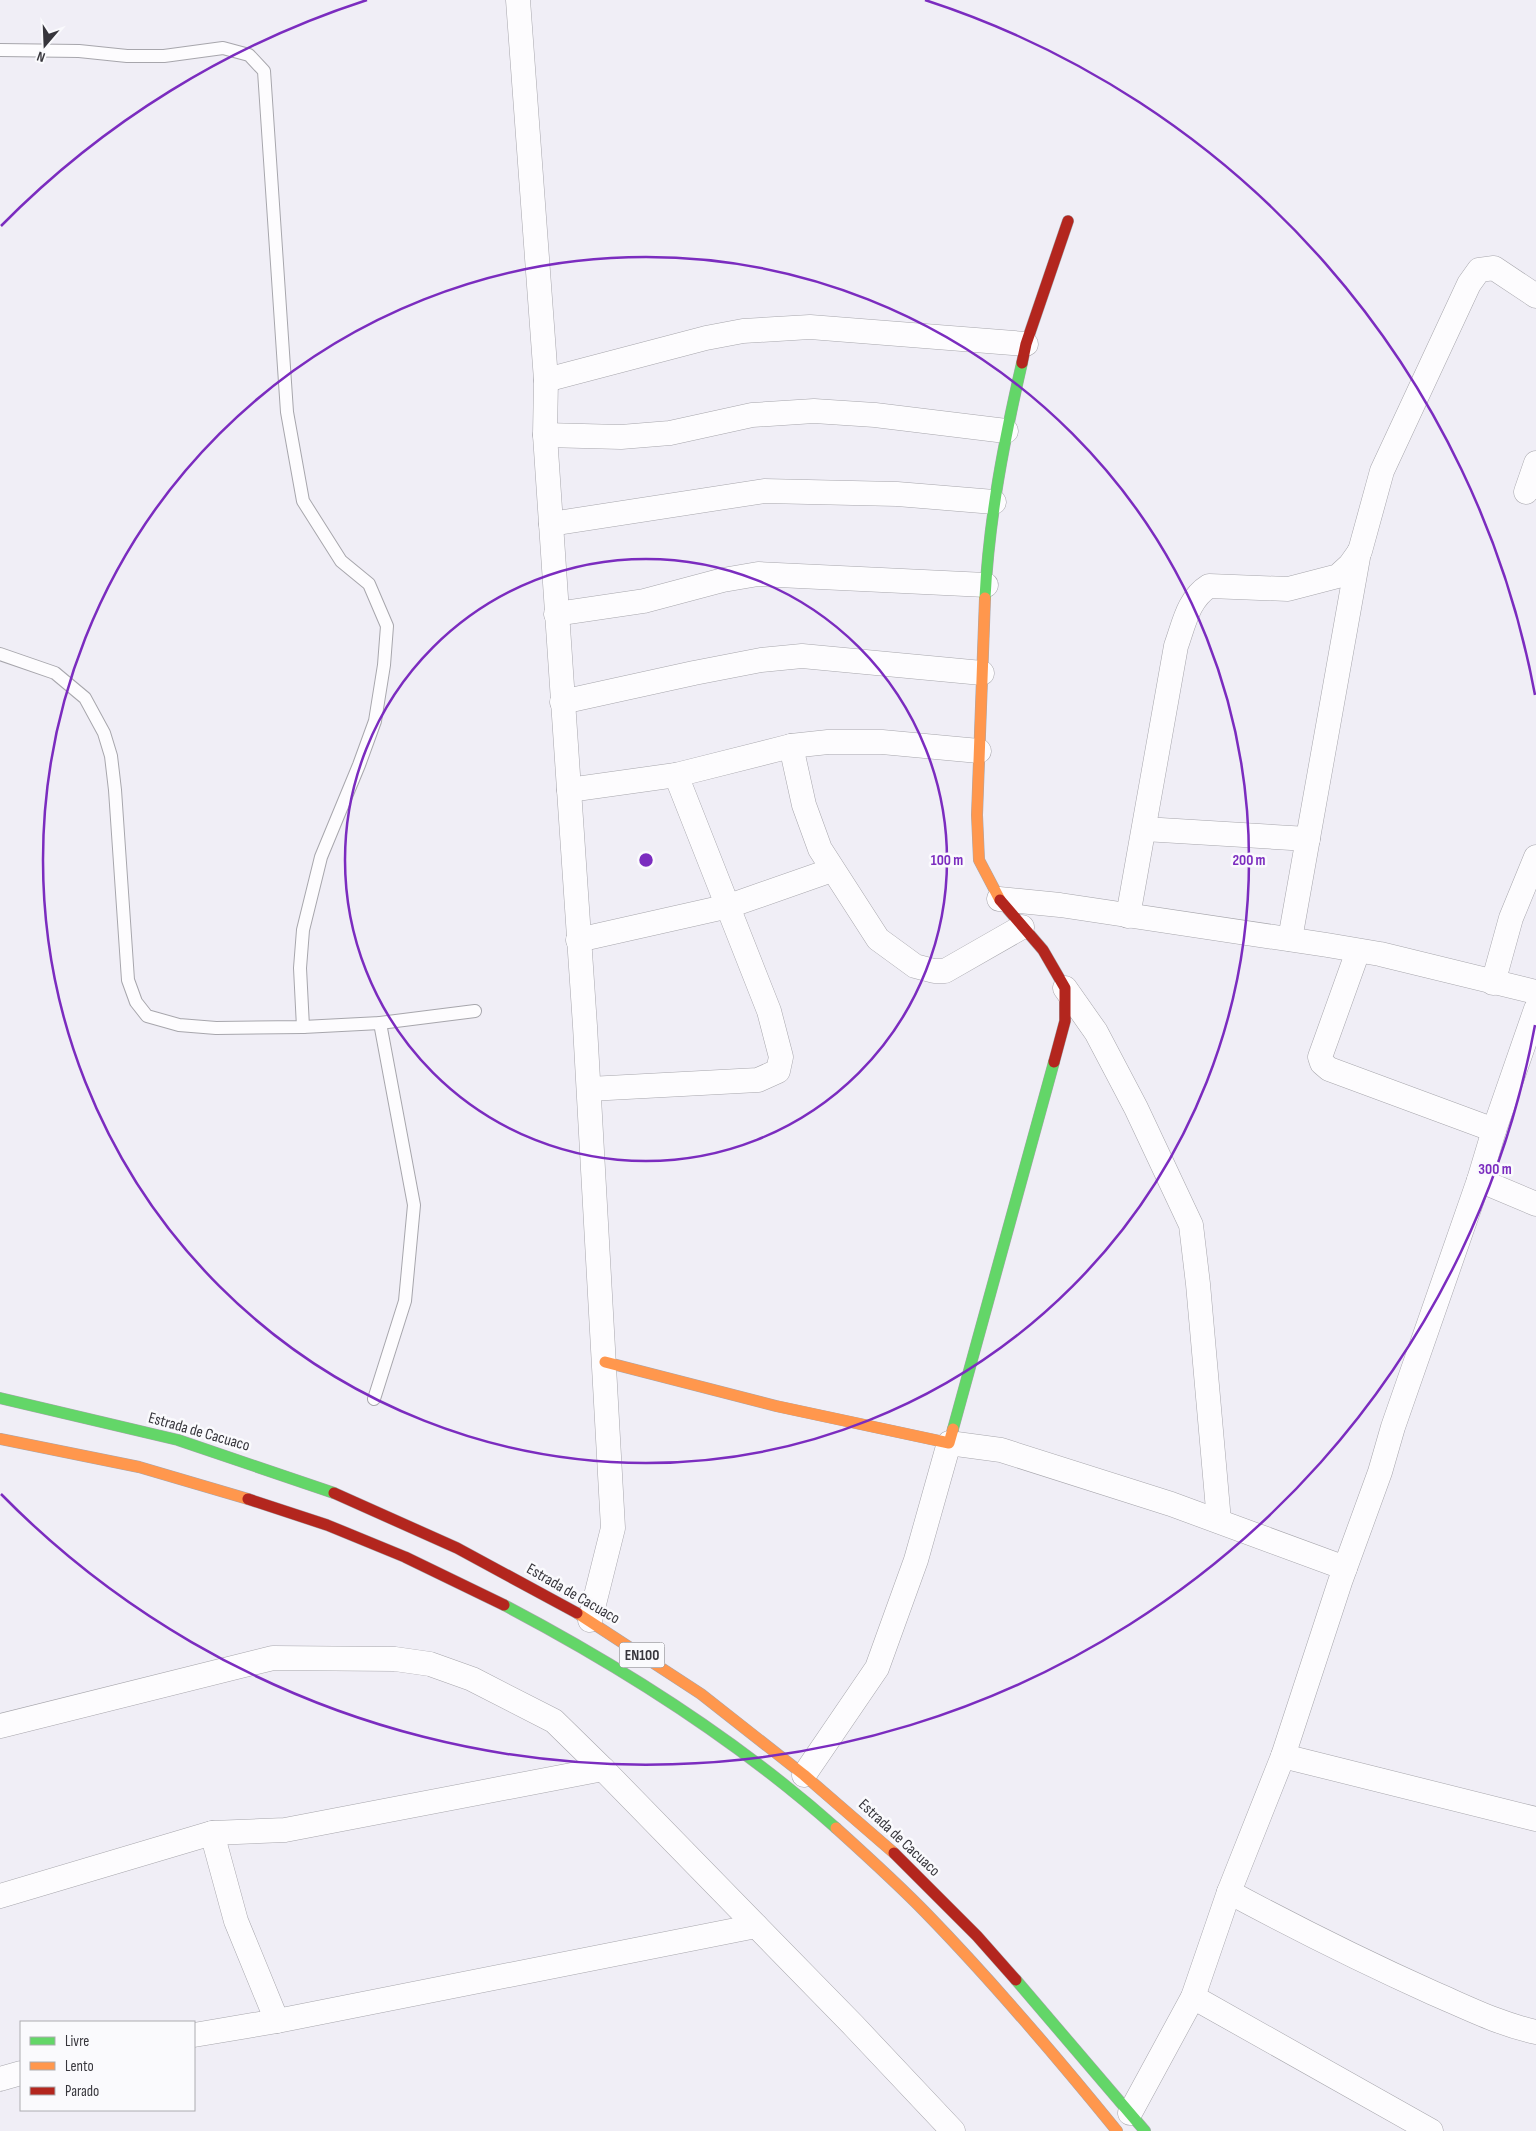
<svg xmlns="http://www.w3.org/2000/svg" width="1536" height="2131" font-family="'Sofia Sans Condensed',sans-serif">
<rect width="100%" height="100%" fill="#f0eef6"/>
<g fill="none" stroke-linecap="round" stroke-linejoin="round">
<g stroke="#a7a6ac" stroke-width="14">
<g id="lane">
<path d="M0,50l79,1 48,5h37l59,-8 26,7 15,16 23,341 16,89 38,60 28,23 18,42 -3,39 -9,56 -16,44 -38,92 -18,73 -3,38 3,59"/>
<path d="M0,654l55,19 30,25 19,35 7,23 4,34 13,190 8,22 11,14 32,9 37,3 87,-1 77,-4 95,-12"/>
<path d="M374,1399l31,-98 9,-96 -34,-182"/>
</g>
</g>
<g stroke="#a7a6ac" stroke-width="25">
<g id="street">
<path d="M518,0l28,380 -1,55 40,591 28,502 -23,92"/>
<path d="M546,380l160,-42 37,-7 67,-4 216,17"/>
<path d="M545,435l76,2 49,-4 82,-18 62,-4 61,4 131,16"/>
<path d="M1526,492l10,-29"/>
<path d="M551,524l213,-33 133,3 97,8"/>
<path d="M556,614l88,-13 79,-21 35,-6 228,11"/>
<path d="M562,702l132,-29 67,-13 41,-4 180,17"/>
<path d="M791,746l13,59 16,44 58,90 37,27 19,5h11l77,-44"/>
<path d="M569,790l107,-15 115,-29 37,-4h54l97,9"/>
<path d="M1144,829l164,10"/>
<path d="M999,899l61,6 267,40 53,9 156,38"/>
<path d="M1128,916l48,-270c8,-22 12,-47 33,-60l79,3 50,-13 12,-11 10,-14 22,-80 87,-187 10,-14 15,-2 42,28"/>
<path d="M1290,939l69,-387"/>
<path d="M578,940l151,-34 103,-36"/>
<path d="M1358,951l-38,106 2,6 7,6 165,61"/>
<path d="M1493,983l18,-65 25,-61"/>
<path d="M1065,988l31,44 40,76 55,117 7,59 21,237"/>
<path d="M589,1089l169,-9 20,-9 3,-14 -12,-46 -93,-236"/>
<path d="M1479,1180l57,24"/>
<path d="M0,1726l273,-68 122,1 35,5 42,15 82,42 49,48 251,257 99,105"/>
<path d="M1283,1756l253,63"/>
<path d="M804,1775l73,-107 39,-108 33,-117 52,7 170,54 174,64"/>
<path d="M212,1833l24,88 41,100"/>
<path d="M1229,1892c67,36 135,70 204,101 35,15 66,31 103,39"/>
<path d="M0,1896l212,-63 73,-3 318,-61"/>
<path d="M1193,1997l238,134"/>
<path d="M194,2035l83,-14 479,-95"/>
<path d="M0,2079l21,-6"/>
<path d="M1130,2113l63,-116 36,-105 54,-136 57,-174 40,-110 13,-45 86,-247 15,-50 42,-121"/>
</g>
</g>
<g stroke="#a7a6ac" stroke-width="12">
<g id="fast">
<path d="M985,598c4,-80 19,-157 37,-235"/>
<path d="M0,1398l178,42 156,53"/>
<path d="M953,1429l101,-367"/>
<path d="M504,1605c118,62 232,134 332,223"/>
<path d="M1016,1980l129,151"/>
</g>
</g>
<g stroke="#a7a6ac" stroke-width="12">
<g id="slow">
<path d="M985,598l-8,217 2,45 21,40"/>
<path d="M605,1362l171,44 173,37 4,-14"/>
<path d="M0,1439l139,28 109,32"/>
<path d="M577,1613l124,81 103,81 90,78"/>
<path d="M836,1828c31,28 62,56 91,86 67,69 129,142 190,217"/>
</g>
</g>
<g stroke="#a7a6ac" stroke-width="12">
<g id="jam">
<path d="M1022,363l4,-19 42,-123"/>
<path d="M1000,900l43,50 22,38v33l-11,41"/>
<path d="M334,1493l123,55 120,65"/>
<path d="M248,1499l79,26 78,32 99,48"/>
<path d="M894,1853l83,83 39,44"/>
</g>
</g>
<use href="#lane" stroke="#fdfcfe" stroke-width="12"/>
<use href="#street" stroke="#fdfcfe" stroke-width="24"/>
<use href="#fast" stroke="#63d668" stroke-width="11"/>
<use href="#slow" stroke="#ff974d" stroke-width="11"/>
<use href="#jam" stroke="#b3261e" stroke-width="11"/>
</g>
<g fill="none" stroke="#7b2cbf" stroke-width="2.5">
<circle cx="646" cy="860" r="301"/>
<circle cx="646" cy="860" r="603"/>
<path d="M1535 1025A904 904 0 0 1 1 1494M1 226A904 904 0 0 1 367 0M925 0A904 904 0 0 1 1535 695"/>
</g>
<g text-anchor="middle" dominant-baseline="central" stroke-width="5" stroke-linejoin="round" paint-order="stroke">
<rect fill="#fafafd" stroke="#727176" stroke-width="1" x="619.5" y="1642.5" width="45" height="25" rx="4"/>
<g font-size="15" font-weight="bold" fill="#37363c">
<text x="642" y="1655">EN100</text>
</g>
<g font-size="16" fill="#37363c" stroke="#fafafd">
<text transform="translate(199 1432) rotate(16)">Estrada de Cacuaco</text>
<text transform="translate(573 1594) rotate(30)">Estrada de Cacuaco</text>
<text transform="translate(899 1838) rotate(43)">Estrada de Cacuaco</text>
</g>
</g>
<circle cx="646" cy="860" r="8" fill="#7b2cbf" stroke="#fafafd" stroke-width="2.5"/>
<g font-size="15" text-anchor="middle" font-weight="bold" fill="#7b2cbf" stroke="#fafafd" stroke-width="5" stroke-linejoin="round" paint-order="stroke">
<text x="947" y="865">100 m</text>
<text x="1249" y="865">200 m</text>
<text x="1495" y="1174">300 m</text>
</g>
<rect x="20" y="2021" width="175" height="90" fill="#fafafd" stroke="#acacb0"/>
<rect x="30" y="2037" width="25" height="8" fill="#63d668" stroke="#acacb0"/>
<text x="65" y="2046" font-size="15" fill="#37363c">Livre</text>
<rect x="30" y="2062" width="25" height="8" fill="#ff974d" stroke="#acacb0"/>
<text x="65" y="2071" font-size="15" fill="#37363c">Lento</text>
<rect x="30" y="2087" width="25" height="8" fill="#b3261e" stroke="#acacb0"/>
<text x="65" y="2096" font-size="15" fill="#37363c">Parado</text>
<g transform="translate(45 45) rotate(199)" stroke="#fafafd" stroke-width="4" paint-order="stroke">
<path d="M0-4L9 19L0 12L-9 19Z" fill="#37363c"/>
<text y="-8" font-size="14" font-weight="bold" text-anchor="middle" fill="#37363c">N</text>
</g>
</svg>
